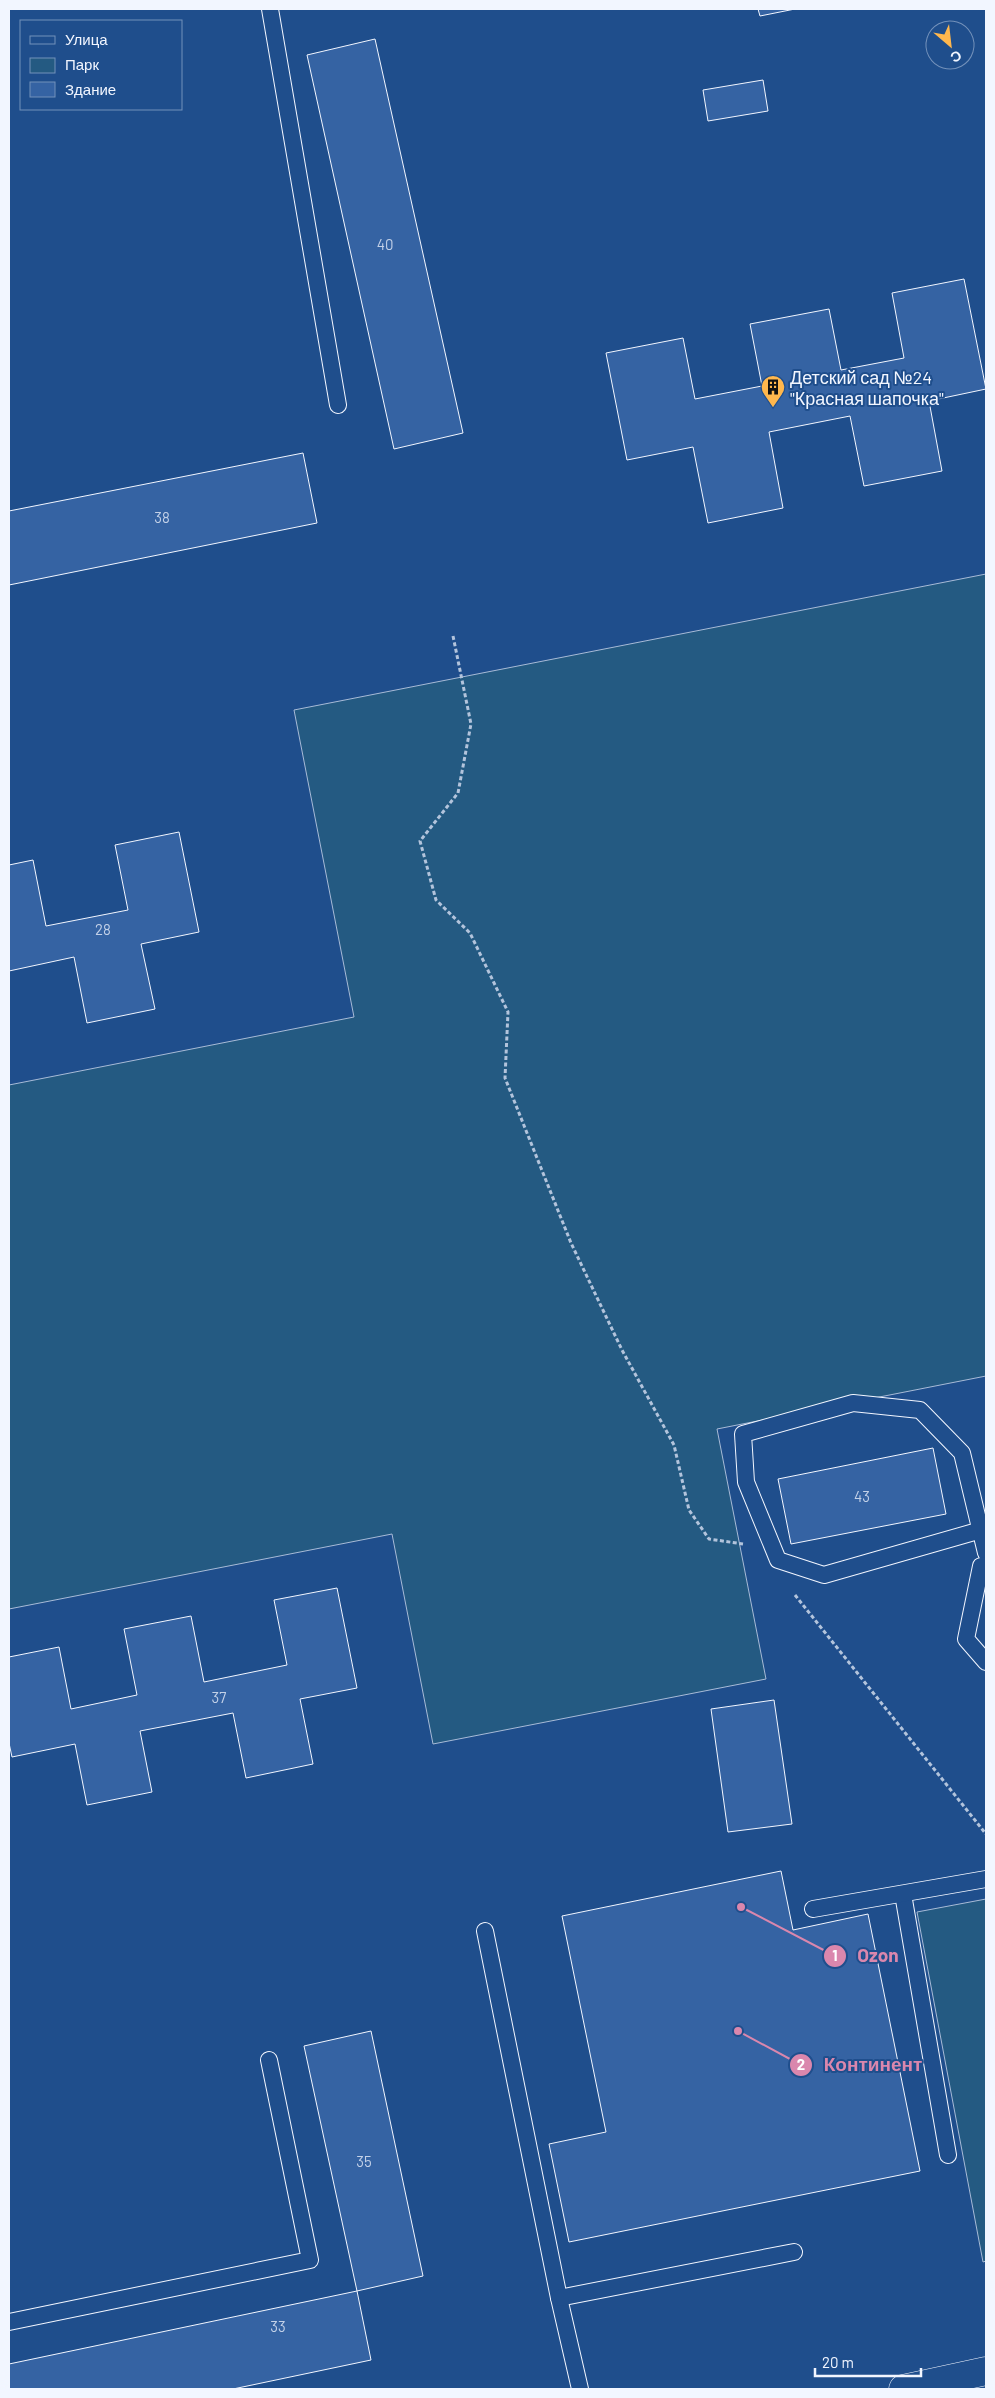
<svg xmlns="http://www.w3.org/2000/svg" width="995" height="2398" font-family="Barlow,sans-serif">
<rect width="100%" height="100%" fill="#1f4e8c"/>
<g fill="#245a82" stroke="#a8bbd7">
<path d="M986,574v802l-269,53 49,250 -333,65 -41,-210 -383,75v-524l345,-68 -60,-307z"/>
<path d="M986,1899v362l-3,1 -66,-350z"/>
</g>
<g fill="#3563a3" stroke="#f2f6ff">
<path d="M758,9h37l-35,7z"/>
<path d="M375,39l88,394 -69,16 -87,-394z"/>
<path d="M763,80l5,31 -60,10 -5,-31z"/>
<path d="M964,279l22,110 -57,12 13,70 -78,15 -14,-70 -81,16 14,76 -75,15 -15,-76 -66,13 -21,-107 77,-15 12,61 67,-13 -12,-62 79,-15 12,61 63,-12 -12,-65z"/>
<path d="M303,453l14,70 -308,62v-74z"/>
<path d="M179,832l20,100 -58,12 14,65 -68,14 -13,-66 -65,14v-106l24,-5 13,66 82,-16 -13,-65z"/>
<path d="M933,1448l13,66 -155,30 -13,-65z"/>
<path d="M337,1588l20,100 -57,11 13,65 -67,14 -13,-65 -93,18 12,61 -65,13 -12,-61 -63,13 -3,-14v-86l50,-10 12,62 66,-14 -13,-66 67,-13 13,66 83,-17 -13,-65z"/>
<path d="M774,1700l18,124 -64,8 -17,-123z"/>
<path d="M781,1871l12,59 75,-16 52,257 -351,71 -20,-98 57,-12 -44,-216z"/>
<path d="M371,2031l52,245 -66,15 -53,-245z"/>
<path d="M357,2291l14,69 -138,29h-224v-25z"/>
</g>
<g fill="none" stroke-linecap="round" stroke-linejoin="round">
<g stroke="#f2f6ff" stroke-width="18">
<g id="service">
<path d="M270,9l68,396"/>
<path d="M981,1530l-157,45 -46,-15 -32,-78 -3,-48 110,-31 67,7 42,43 24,100"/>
<path d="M986,1565l-5,1 -15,73 20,23"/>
<path d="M903,1894l45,261"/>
<path d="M813,1909l173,-30"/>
<path d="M485,1931l74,367 21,91"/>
<path d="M559,2298l235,-46"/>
<path d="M9,2322l301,-62 -41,-200"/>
</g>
</g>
<g stroke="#f2f6ff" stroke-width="29">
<path id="secondary" d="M903,2389l83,-18"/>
</g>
<g stroke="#b3c4dc" stroke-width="3" stroke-dasharray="4 2.5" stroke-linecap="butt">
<path d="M453,636l18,88 -13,69 -38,48 16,59 34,33 38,79 -3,66 66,165 51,107 52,95 15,65 20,29 34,5"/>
<path d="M795,1595l191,239"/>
</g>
<use href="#service" stroke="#1f4e8c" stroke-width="16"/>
<use href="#secondary" stroke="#1f4e8c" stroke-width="28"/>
</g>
<defs>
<g id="building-pin" transform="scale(1.25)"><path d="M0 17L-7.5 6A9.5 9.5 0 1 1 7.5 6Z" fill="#ffb74d" stroke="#1f4e8c"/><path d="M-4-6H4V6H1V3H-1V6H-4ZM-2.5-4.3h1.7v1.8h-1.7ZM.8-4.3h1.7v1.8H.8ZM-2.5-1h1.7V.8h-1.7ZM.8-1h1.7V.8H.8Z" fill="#111"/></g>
</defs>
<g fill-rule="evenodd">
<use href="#building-pin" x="773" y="387"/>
</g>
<g text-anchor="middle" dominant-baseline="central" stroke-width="4" stroke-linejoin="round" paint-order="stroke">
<g font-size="15" fill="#c3d1e8">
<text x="385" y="244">40</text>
<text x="162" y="517">38</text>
<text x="103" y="929">28</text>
<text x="862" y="1496">43</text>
<text x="219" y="1697">37</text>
<text x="364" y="2161">35</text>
<text x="278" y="2326">33</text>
</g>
<g font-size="18" fill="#f2f6ff" stroke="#1f4e8c" text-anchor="start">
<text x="790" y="377">Детский сад №24<tspan x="790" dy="21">"Красная шапочка"</tspan></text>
</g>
</g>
<path fill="none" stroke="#da87ad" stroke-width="2" d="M741 1907L835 1956M738 2031L801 2065"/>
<g fill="#da87ad" stroke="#1f4e8c" stroke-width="2">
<circle cx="741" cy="1907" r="5"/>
<circle cx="738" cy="2031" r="5"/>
<circle cx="835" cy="1956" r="12"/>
<circle cx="801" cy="2065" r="12"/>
</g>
<g font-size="15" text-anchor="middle" font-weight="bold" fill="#fff">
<text x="835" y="1961">1</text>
<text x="801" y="2070">2</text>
</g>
<g font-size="19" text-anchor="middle" font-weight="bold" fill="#da87ad" stroke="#1f4e8c" stroke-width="4" stroke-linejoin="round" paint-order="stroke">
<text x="878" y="1962">Ozon</text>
<text x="873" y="2071">Континент</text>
</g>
<rect width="995" height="2398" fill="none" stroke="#f2f6ff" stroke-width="20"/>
<rect x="20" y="20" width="162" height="90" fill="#1f4e8c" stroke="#7391ba"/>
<rect x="30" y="36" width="25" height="8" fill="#1f4e8c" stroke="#7391ba"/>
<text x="65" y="45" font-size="15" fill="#f2f6ff">Улица</text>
<rect x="30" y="58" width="25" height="15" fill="#245a82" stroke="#7391ba"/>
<text x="65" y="70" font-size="15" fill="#f2f6ff">Парк</text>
<rect x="30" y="82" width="25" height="15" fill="#3563a3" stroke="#7391ba"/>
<text x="65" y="95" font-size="15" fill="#f2f6ff">Здание</text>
<g transform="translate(950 45) rotate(152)"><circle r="24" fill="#1f4e8c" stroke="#7391ba"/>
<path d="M0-4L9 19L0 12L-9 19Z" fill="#ffb74d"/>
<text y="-8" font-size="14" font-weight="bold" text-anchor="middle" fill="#f2f6ff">С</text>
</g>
<path d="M815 2368v8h106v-8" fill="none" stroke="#f2f6ff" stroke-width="2.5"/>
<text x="822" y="2368" font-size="15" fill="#f2f6ff" stroke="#1f4e8c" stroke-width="4" paint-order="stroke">20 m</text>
</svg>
